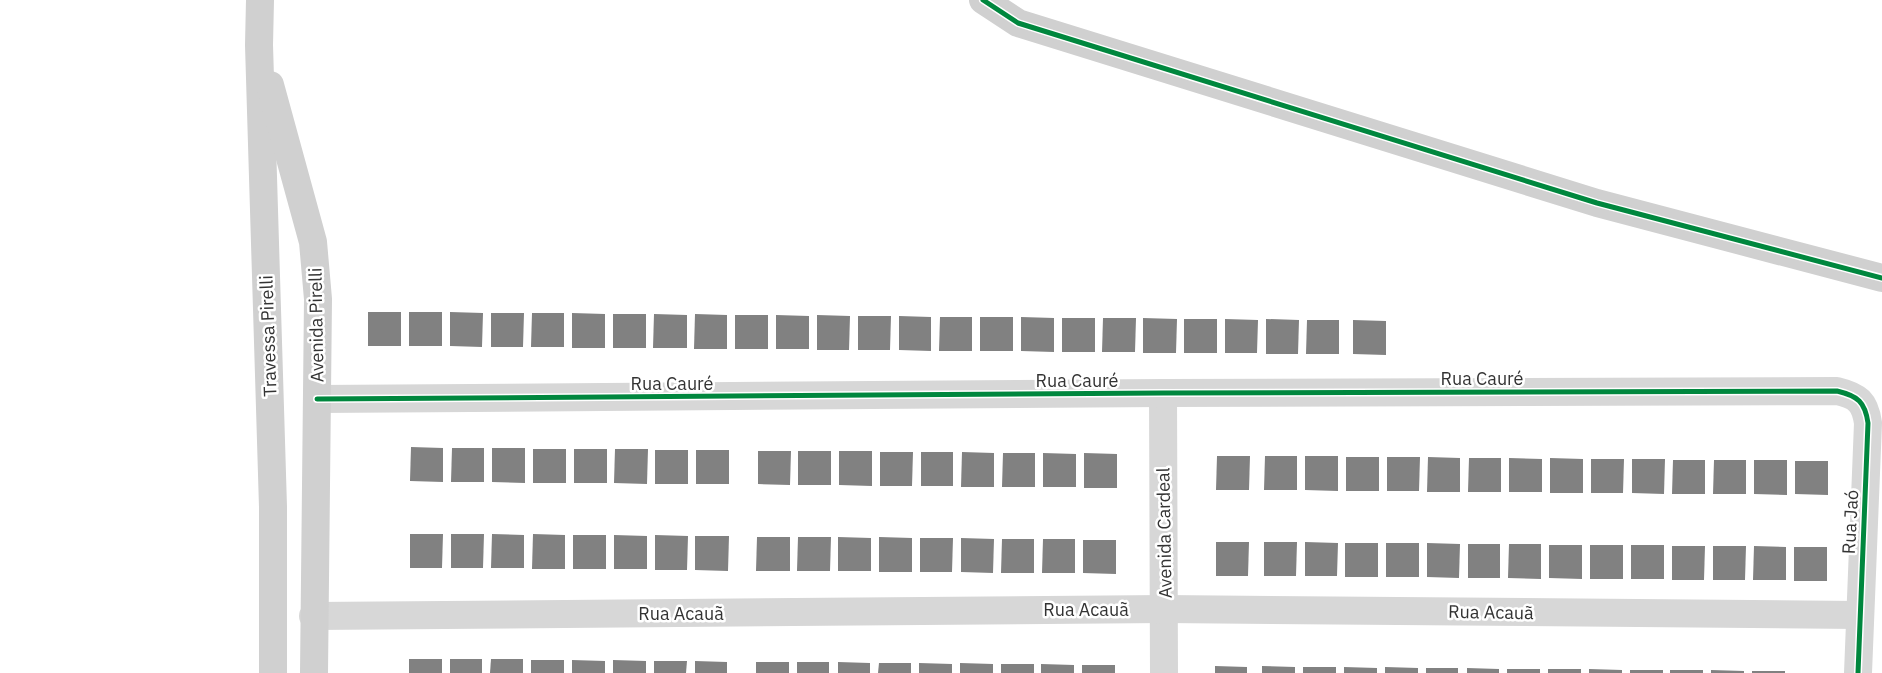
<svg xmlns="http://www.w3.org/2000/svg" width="1882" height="673" font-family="'IBM Plex Sans',sans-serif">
<rect width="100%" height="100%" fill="#fff"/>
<g fill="#818181">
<rect x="368" y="312" width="33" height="34"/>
<rect x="409" y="312" width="33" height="34"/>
<path d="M450,312l33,1 -1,34 -32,-1z"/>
<path d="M491,313h33l-1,34h-32z"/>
<path d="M532,313h32v34h-33z"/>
<path d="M572,313l33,1v34h-33z"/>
<rect x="613" y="314" width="33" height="34"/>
<path d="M654,314l33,1v33h-34z"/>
<path d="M695,314l32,1v34h-33z"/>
<rect x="735" y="315" width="33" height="34"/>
<path d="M776,315l33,1v33h-33z"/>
<path d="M817,315l33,1 -1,34h-32z"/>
<path d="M858,316h33l-1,34h-32z"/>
<path d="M899,316l32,1v34l-32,-1z"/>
<path d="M940,317h32v34h-33z"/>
<rect x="980" y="317" width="33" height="34"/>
<path d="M1021,317l33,1v34l-33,-1z"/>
<rect x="1062" y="318" width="33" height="34"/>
<path d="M1103,318h33l-1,34h-33z"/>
<path d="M1143,318l34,1 -1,34h-33z"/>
<rect x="1184" y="319" width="33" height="34"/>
<path d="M1225,319l33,1 -1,33h-32z"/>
<path d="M1266,319l33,1 -1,34h-32z"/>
<path d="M1307,320h32v34h-33z"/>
<path d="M1353,320l33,1v34l-33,-1z"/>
<path d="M411,447l32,1v34l-33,-1z"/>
<path d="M452,448h32v34h-33z"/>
<path d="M492,448h33v35l-33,-1z"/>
<rect x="533" y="449" width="33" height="34"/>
<rect x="574" y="449" width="33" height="34"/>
<path d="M615,449h33l-1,35 -33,-1z"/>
<rect x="655" y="450" width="33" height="34"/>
<rect x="696" y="450" width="33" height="34"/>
<path d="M758,451h33l-1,34 -32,-1z"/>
<rect x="798" y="451" width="33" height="34"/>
<path d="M839,451h33v35l-33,-1z"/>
<path d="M880,452h33l-1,34h-32z"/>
<rect x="921" y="452" width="32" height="34"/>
<path d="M962,452l32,1v34h-33z"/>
<path d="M1003,453h32v34h-33z"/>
<path d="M1043,453l33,1v33h-33z"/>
<path d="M1084,453l33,1v34h-33z"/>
<path d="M1217,456h33l-1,34h-33z"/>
<path d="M1265,456h32v34h-33z"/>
<path d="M1305,456h33v35l-33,-1z"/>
<rect x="1346" y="457" width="33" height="34"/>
<path d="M1387,457h33l-1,34h-32z"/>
<path d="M1428,457l32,1v34h-33z"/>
<path d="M1469,458h32v34h-33z"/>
<path d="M1509,458l33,1v33h-33z"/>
<path d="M1550,458l33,1v34h-33z"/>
<path d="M1591,459h33l-1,34h-32z"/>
<path d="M1632,459h33l-1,35 -32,-1z"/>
<path d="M1673,460h32v34h-33z"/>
<path d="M1714,460h32v34h-33z"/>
<path d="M1754,460h33v35l-33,-1z"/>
<path d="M1795,461h33v34l-33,-1z"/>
<path d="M410,534h33l-1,34h-32z"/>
<path d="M451,534h33l-1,34h-32z"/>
<path d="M492,534l32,1v33h-33z"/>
<path d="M533,534l32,1v34h-33z"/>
<rect x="573" y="535" width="33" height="34"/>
<path d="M614,535l33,1v33h-33z"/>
<path d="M655,535l33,1 -1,34h-32z"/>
<path d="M695,536h34l-1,35 -33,-1z"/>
<path d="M757,537h33v34h-34z"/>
<path d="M798,537h33l-1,34h-33z"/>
<path d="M838,537l33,1v33h-33z"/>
<path d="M879,537l33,1v34h-33z"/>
<path d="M920,538h33l-1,34h-32z"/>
<path d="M961,538l33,1 -1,34 -32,-1z"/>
<path d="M1002,539h32v34h-33z"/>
<path d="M1043,539h32v34h-33z"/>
<path d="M1083,540h33v34l-33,-1z"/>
<path d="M1216,542h33l-1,34h-32z"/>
<path d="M1264,542h33l-1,34h-32z"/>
<path d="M1305,542l33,1 -1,33h-32z"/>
<rect x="1345" y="543" width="33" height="34"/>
<rect x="1386" y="543" width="33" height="34"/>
<path d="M1427,543l33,1 -1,34 -32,-1z"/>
<rect x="1468" y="544" width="32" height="34"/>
<path d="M1509,544h32v35l-33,-1z"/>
<path d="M1549,545h33v34l-33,-1z"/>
<rect x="1590" y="545" width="33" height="34"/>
<rect x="1631" y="545" width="33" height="34"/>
<path d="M1672,546h33l-1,34h-32z"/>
<path d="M1713,546h33l-1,34h-32z"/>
<path d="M1754,546l32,1v33h-33z"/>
<rect x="1794" y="547" width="33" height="34"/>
<rect x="409" y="659" width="33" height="14"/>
<rect x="450" y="659" width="32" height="14"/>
<path d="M491,659h32v14h-33z"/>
<rect x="531" y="660" width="33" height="13"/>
<path d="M572,660l33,1v12h-33z"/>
<path d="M613,660l33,1v12h-33z"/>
<path d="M654,661h33l-1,12h-32z"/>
<path d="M695,661l32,1v11h-32z"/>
<rect x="756" y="662" width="33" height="11"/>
<rect x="797" y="662" width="32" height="11"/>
<path d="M838,662l32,1v10h-32z"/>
<path d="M879,663h32v10h-33z"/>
<path d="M919,663l33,1v9h-33z"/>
<path d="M960,663l33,1v9h-33z"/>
<rect x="1001" y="664" width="33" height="9"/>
<path d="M1041,664l33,1v8h-33z"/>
<rect x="1082" y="665" width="33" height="8"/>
<path d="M1215,666l32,1v6h-32z"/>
<path d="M1262,666l33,1v6h-33z"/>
<rect x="1303" y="667" width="33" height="6"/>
<path d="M1344,667l33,1v5h-33z"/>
<path d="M1385,667l33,1v5h-33z"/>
<rect x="1426" y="668" width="32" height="5"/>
<path d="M1467,668l32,1v4h-32z"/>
<rect x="1507" y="669" width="33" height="4"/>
<rect x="1548" y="669" width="33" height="4"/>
<path d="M1589,669l33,1v3h-33z"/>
<rect x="1630" y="670" width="33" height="3"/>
<rect x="1670" y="670" width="33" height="3"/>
<path d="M1711,670l33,1v2h-33z"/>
<rect x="1752" y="671" width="33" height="2"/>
</g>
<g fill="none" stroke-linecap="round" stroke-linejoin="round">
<g stroke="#d7d7d7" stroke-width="28">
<path d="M1163,393l1,280"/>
<path d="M317,399l846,-6 674,-2c21,5 28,11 31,32l-10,250"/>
<path d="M313,616l852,-7 694,6"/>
</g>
<g stroke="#d0d0d0" stroke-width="28">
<path d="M260,0l-1,45 14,462v166"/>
<path d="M983,0l35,23 579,180 285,75"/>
<path d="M270,85l43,157 5,57 -4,374"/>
</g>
<g stroke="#fff" stroke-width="8">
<g id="cycleway">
<path d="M983,0l35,23 579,180 285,75"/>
<path d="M317,399l846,-6 674,-2c21,5 28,11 31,32l-10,250"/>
</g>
</g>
<use href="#cycleway" stroke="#00873e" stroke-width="5"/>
</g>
<g text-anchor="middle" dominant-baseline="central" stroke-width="5" stroke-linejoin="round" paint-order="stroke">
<g font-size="18" fill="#333" stroke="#fff">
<text transform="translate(316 325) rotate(-91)">Avenida Pirelli</text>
<text transform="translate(268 336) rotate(-92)">Travessa Pirelli</text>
<text x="1482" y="378">Rua Cauré</text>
<text x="1077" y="380">Rua Cauré</text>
<text x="672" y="383">Rua Cauré</text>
<text transform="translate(1850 522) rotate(-87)">Rua Jaó</text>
<text transform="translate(1164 533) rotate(-91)">Avenida Cardeal</text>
<text x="1086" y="609">Rua Acauã</text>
<text transform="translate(1491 612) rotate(1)">Rua Acauã</text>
<text x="681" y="613">Rua Acauã</text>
</g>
</g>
</svg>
